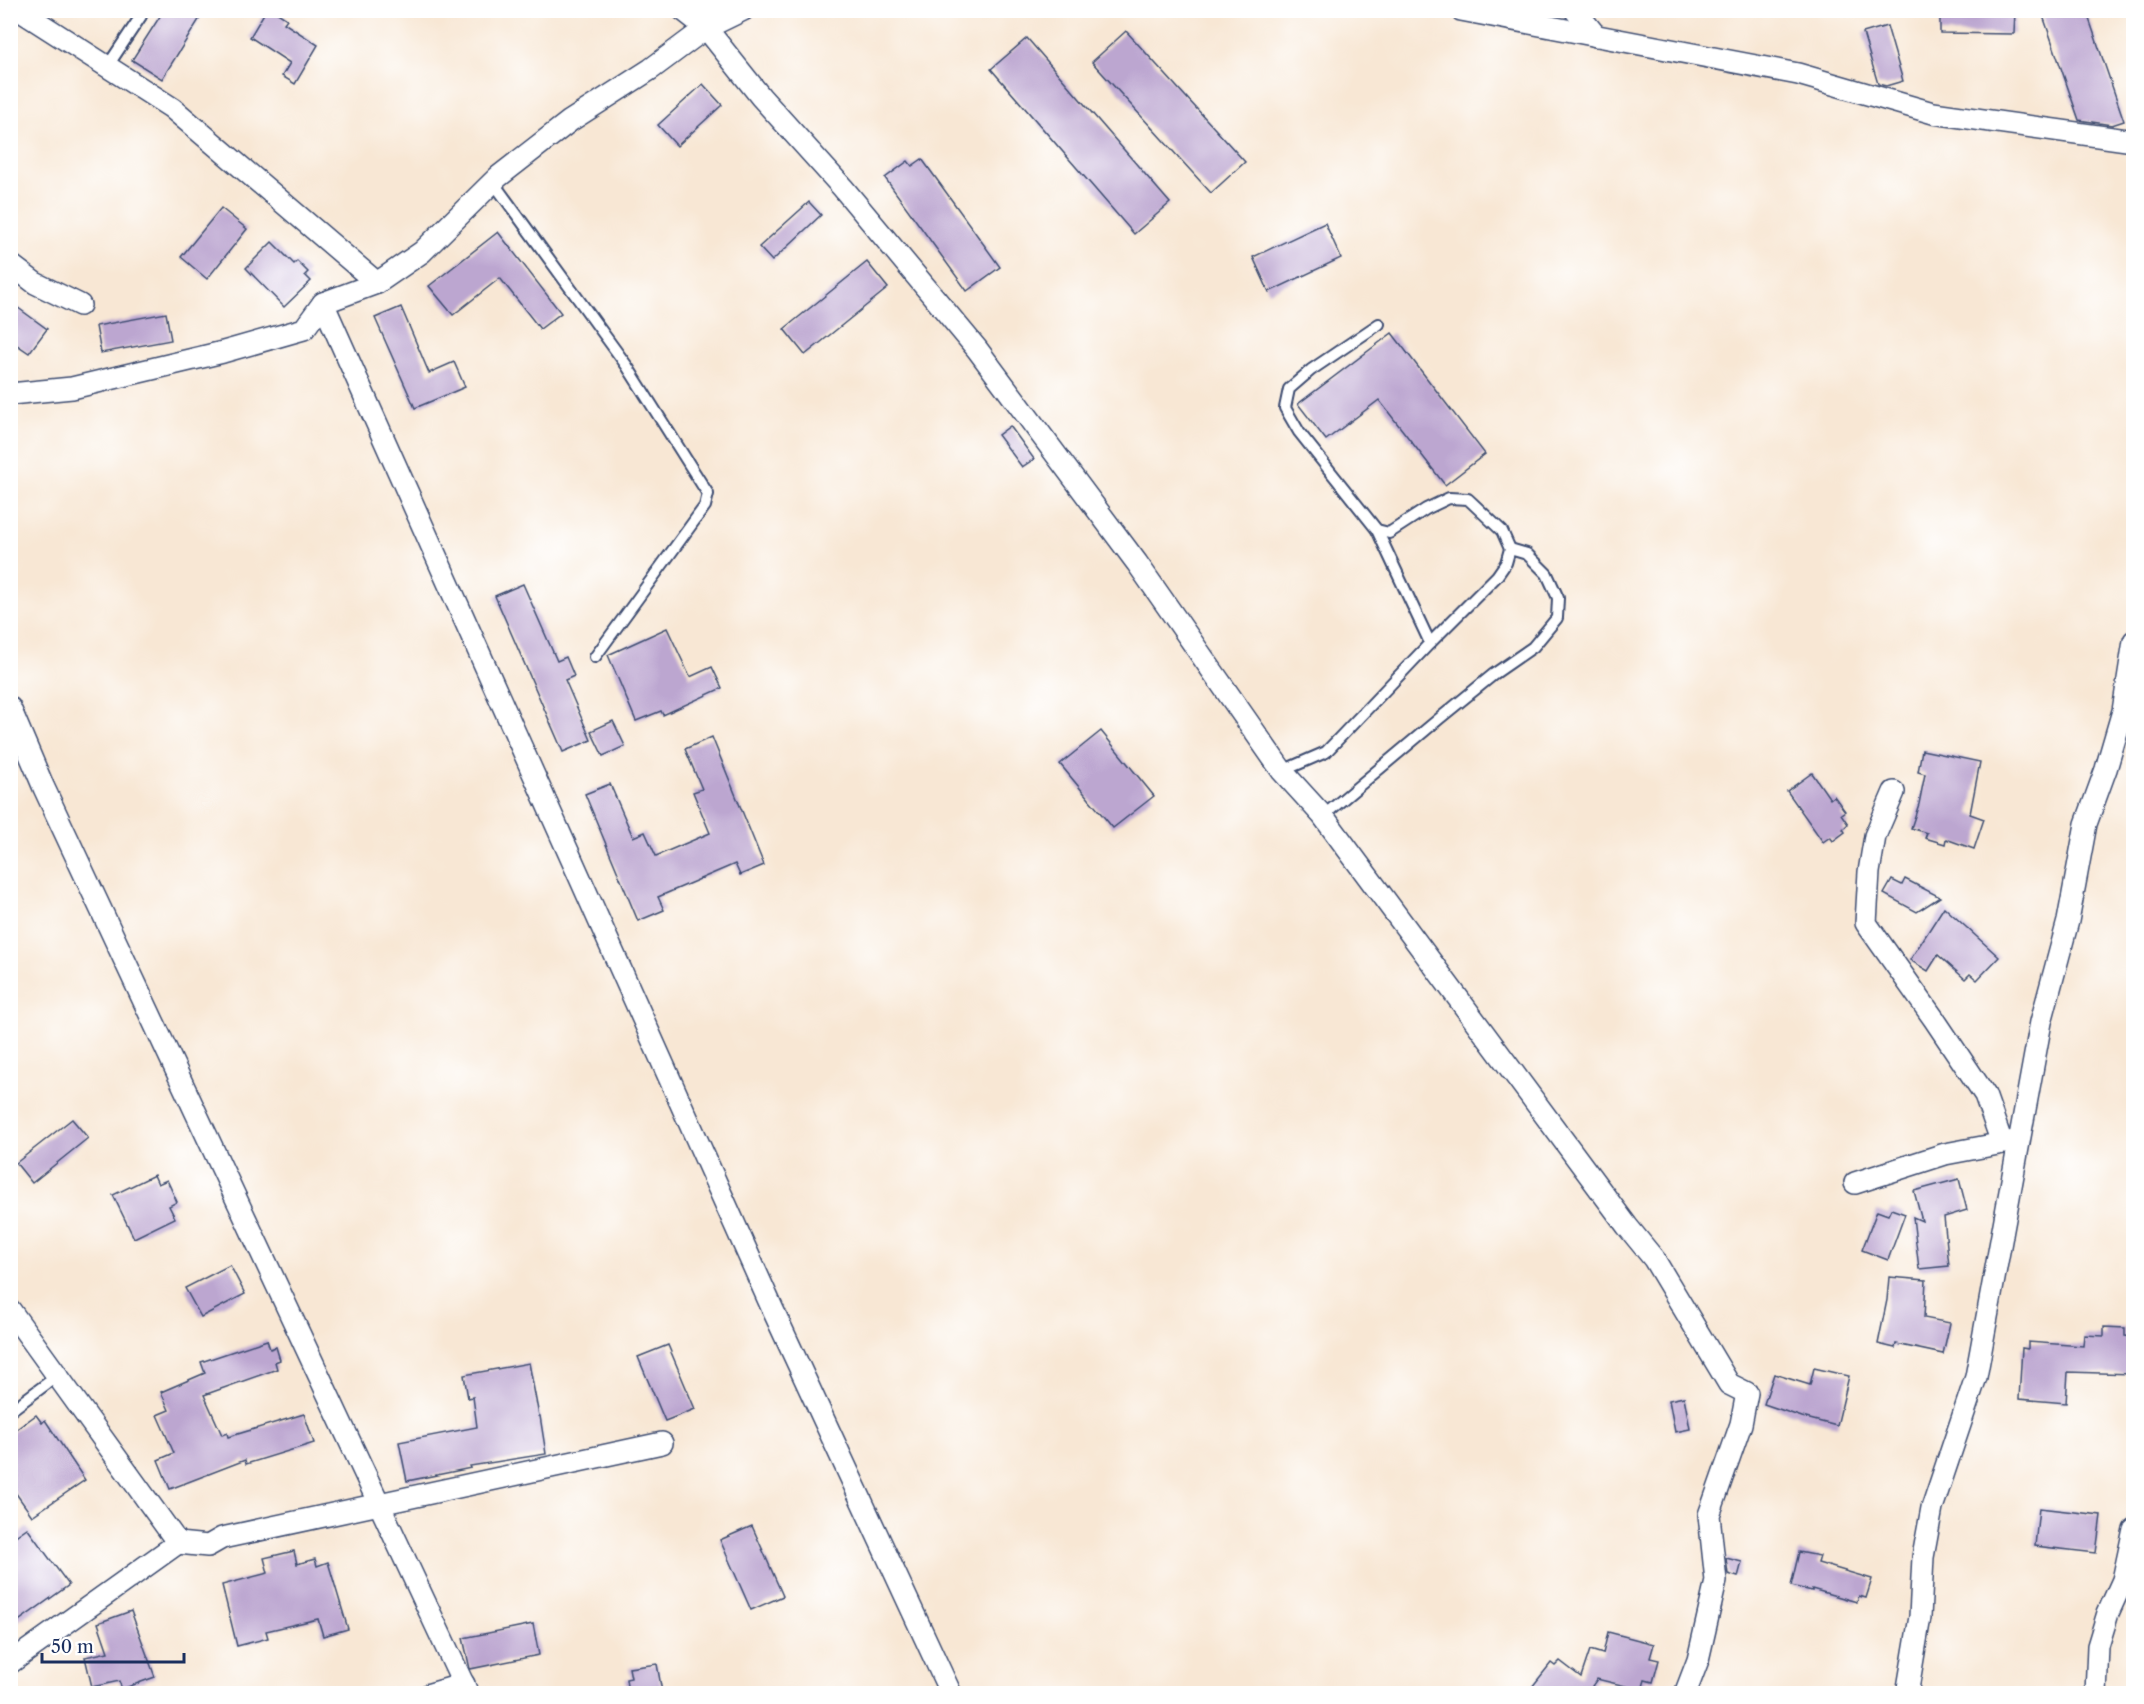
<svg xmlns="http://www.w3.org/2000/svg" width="2144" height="1704" font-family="'Libre Caslon Text',serif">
<rect width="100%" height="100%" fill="#fff"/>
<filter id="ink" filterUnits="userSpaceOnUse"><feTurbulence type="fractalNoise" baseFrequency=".0167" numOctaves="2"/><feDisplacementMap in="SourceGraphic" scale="12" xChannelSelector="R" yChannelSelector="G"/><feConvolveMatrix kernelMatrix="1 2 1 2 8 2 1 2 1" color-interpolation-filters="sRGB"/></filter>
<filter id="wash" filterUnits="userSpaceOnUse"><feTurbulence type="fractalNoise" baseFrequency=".008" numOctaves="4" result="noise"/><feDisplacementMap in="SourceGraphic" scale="24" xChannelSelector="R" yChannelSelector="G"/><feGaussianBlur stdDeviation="1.35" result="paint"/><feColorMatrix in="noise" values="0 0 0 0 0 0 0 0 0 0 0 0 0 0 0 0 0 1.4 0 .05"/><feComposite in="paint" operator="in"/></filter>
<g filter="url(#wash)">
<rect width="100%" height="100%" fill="#f8e7d4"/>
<g id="blocks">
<g fill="#bca6d0">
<path d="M164,10h41l-43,69 -30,-19z"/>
<path d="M266,10h7l14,9 -3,4 34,22 -23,39 -13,-8 8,-13 -40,-26z"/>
<path d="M1940,10l75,1 -1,23 -74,-1z"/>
<path d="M2041,10h45l38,111 -12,4 -33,-5z"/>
<path d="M1887,26l16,55 -17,5 -8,-2 -15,-51z"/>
<path d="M1126,31l119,131 -34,31 -119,-131z"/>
<path d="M1027,38l143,165 -36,31 -143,-165z"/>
<path d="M703,84l19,21 -45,41 -19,-21z"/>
<path d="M922,159l78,108 -33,24 -82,-113 23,-17 4,5z"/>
<path d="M809,202l12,13 -49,46 -13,-14z"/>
<path d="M221,208l26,21 -40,50 -26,-22z"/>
<path d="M1325,223l16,35 -72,34 -16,-35z"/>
<path d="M498,232l63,81 -21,16 -40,-51 -47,37 -24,-29z"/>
<path d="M272,242l22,22 3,-3 11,11 -3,3 6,6 -27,26 -38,-39z"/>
<path d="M867,262l21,26 -83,67 -21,-26z"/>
<path d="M10,302l37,27 -18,24 -19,-13z"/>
<path d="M401,307l28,66 25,-11 11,25 -50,21 -40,-90z"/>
<path d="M166,313l5,27 -70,13 -5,-27z"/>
<path d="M1392,333l93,121 -40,31 -66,-85 -53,40 -28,-36z"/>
<path d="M1010,426l24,33 -12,8 -24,-32z"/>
<path d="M523,584l34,77 9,-4 8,19 -9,4 26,60 -28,12 -68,-156z"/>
<path d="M667,628l23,49 22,-10 10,21 -59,27 -2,-4 -25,10 -28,-66z"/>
<path d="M613,721l12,25 -22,10 -12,-25z"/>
<path d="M1101,731l53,65 -41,32 -53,-64z"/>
<path d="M712,737l52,128 -24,10 -5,-11 -77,33 6,13 -26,11 -53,-127 25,-10 23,53 12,-5 11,24 54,-23 -17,-41 9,-3 -17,-40z"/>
<path d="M1922,750l58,12 -10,52 14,5 -10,30 -28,-10 -1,5 -20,-6 2,-5 -16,-5 8,-24 6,-30 -7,-2z"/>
<path d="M1812,773l18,26 4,-3 11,15 -4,3 7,10 -5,5 2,3 -12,9 -3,-4 -7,5 -36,-51z"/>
<path d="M1905,879l35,18 -23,15 -33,-18 8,-14 10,5z"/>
<path d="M1944,907l55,50 -22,23 -7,-6 -5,5 -27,-24 -10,16 -18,-11z"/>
<path d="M72,1119l16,19 -56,45 -16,-20z"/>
<path d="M154,1175l4,9 9,-4 10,22 -8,4 6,12 -41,20 -21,-43z"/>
<path d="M1959,1179l8,31 -23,7 5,49 -30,3 -6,-52 9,4 -8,-30z"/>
<path d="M1891,1209l14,5 -17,46 -26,-10 15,-39 11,4z"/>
<path d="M230,1265l15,29 -44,23 -16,-29z"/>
<path d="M1889,1277l37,3 -2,38 26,5 -7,31 -47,-10 -1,4 -17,-4 9,-44z"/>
<path d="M2104,1327l21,1v8l8,1v37l-65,-2 -2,31 -47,-4 3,-51 6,1v-7l55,4 1,-11 20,1z"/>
<path d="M267,1340l3,9 6,-2 4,13 -5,2 2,7 -73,26 18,40 5,-2 1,4 76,-23 10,29 -68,21 -1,-4 -75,29 -12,-29 16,-7 -17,-38 12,-5 -8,-18 44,-19 -4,-11z"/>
<path d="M668,1345l27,64 -30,12 -27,-64z"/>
<path d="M529,1363l10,53h1l6,38 -76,12 1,2 -64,13 -8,-39 78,-15 -4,-30 -5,1 -4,-23z"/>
<path d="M1814,1368l35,8 -12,50 -35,-9 -38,-13 10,-30 36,11z"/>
<path d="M1684,1397l6,32 -15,3 -6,-32z"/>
<path d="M36,1415l6,8 3,-3 40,60 -53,36 -22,-31v-51z"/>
<path d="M2039,1508l62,7 -5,38 -61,-7z"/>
<path d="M752,1526l31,70 -32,14 -31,-70z"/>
<path d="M27,1528l42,57 -59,42v-87z"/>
<path d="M294,1551l3,13 18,-5 2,7 11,-4 20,67 -25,7 -5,-17 -52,12 2,7 -31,8 -15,-61 46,-12 -4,-15z"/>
<path d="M1799,1552l21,4 -2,7 54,16 -6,19 -7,-2 -2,6 -45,-13v2l-21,-5z"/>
<path d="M1726,1558l16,4 -4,15 -10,-3z"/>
<path d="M131,1611l24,66 -33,12 -3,-8 -27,6 -7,-30 23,-5 -10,-29z"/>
<path d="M533,1624l6,31 -69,14 -7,-31z"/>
<path d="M1608,1632l46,12 -4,14 9,2 -6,22 -8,-2 -3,10 -45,-11 -5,7 10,8h-62l-8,-7 19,-24 4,3 5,-5 21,16 9,-27 13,4z"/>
<path d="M657,1664l5,28 -34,2 -2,-15 5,-1 -2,-10z"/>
</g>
</g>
</g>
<g filter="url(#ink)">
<use href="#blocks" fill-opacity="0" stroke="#3c4b70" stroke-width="1.5"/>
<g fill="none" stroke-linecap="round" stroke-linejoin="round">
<g stroke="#3c4b70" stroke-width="14">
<g id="service">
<path d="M107,67l34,-51v-6"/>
<path d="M493,182l134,184 81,128 -3,12 -110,151"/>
<path d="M1377,530l53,113"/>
<path d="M1282,771l44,-19 104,-109 67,-67 9,-13 4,-14 -8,-18 -34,-32 -19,-1 -23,11 -37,24 -12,-3 -78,-98 -14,-24 4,-19 22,-19 68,-46"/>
<path d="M1323,816l117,-98 54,-44 39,-27 24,-29 1,-20 -11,-24 -20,-20 -17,-5"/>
<path d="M10,1411l47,-35"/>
</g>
</g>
<g stroke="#3c4b70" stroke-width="24">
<g id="minor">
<path d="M19,10l153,98 205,175"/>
<path d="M683,10l23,18 55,69 82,91 134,161 160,214 145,208 41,45 304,410 27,33 75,125 18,9 -6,31 -32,91 7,66 -18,79 -13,34"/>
<path d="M1461,10l337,64 135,39 201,28"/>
<path d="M1575,10l21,26"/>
<path d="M10,264l25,19 45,22"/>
<path d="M323,303l450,1007 178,384"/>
<path d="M10,394l62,-6 151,-36 81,-23 19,-26 54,-20 45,-31 76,-75 72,-56 81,-52 55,-41 37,-18"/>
<path d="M10,708l34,80 424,906"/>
<path d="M1894,792l-19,44 -6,36 -3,51 68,96 51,76 17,48"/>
<path d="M1855,1183l90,-29 69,-13"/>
<path d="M10,1310l168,233 30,3 14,-8 440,-95"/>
<path d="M10,1663l168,-120"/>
<path d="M430,1694l34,-10"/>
<path d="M1907,1694l13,-77 3,-60 9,-49 44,-131 65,-355 27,-101 18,-97 20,-55 17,-58 11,-70"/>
<path d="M2096,1694l2,-48 10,-33 15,-33 11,-51"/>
</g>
</g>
<use href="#service" stroke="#fff" stroke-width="10"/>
<use href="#minor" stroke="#fff" stroke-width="21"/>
</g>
</g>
<rect width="2144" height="1704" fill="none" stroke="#fff" stroke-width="36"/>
<path d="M42 1653v9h142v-9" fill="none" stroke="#1b2f5e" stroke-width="3"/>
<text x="51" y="1653" font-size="18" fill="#1b2f5e" stroke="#ffffff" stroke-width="4.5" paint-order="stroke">50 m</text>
</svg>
